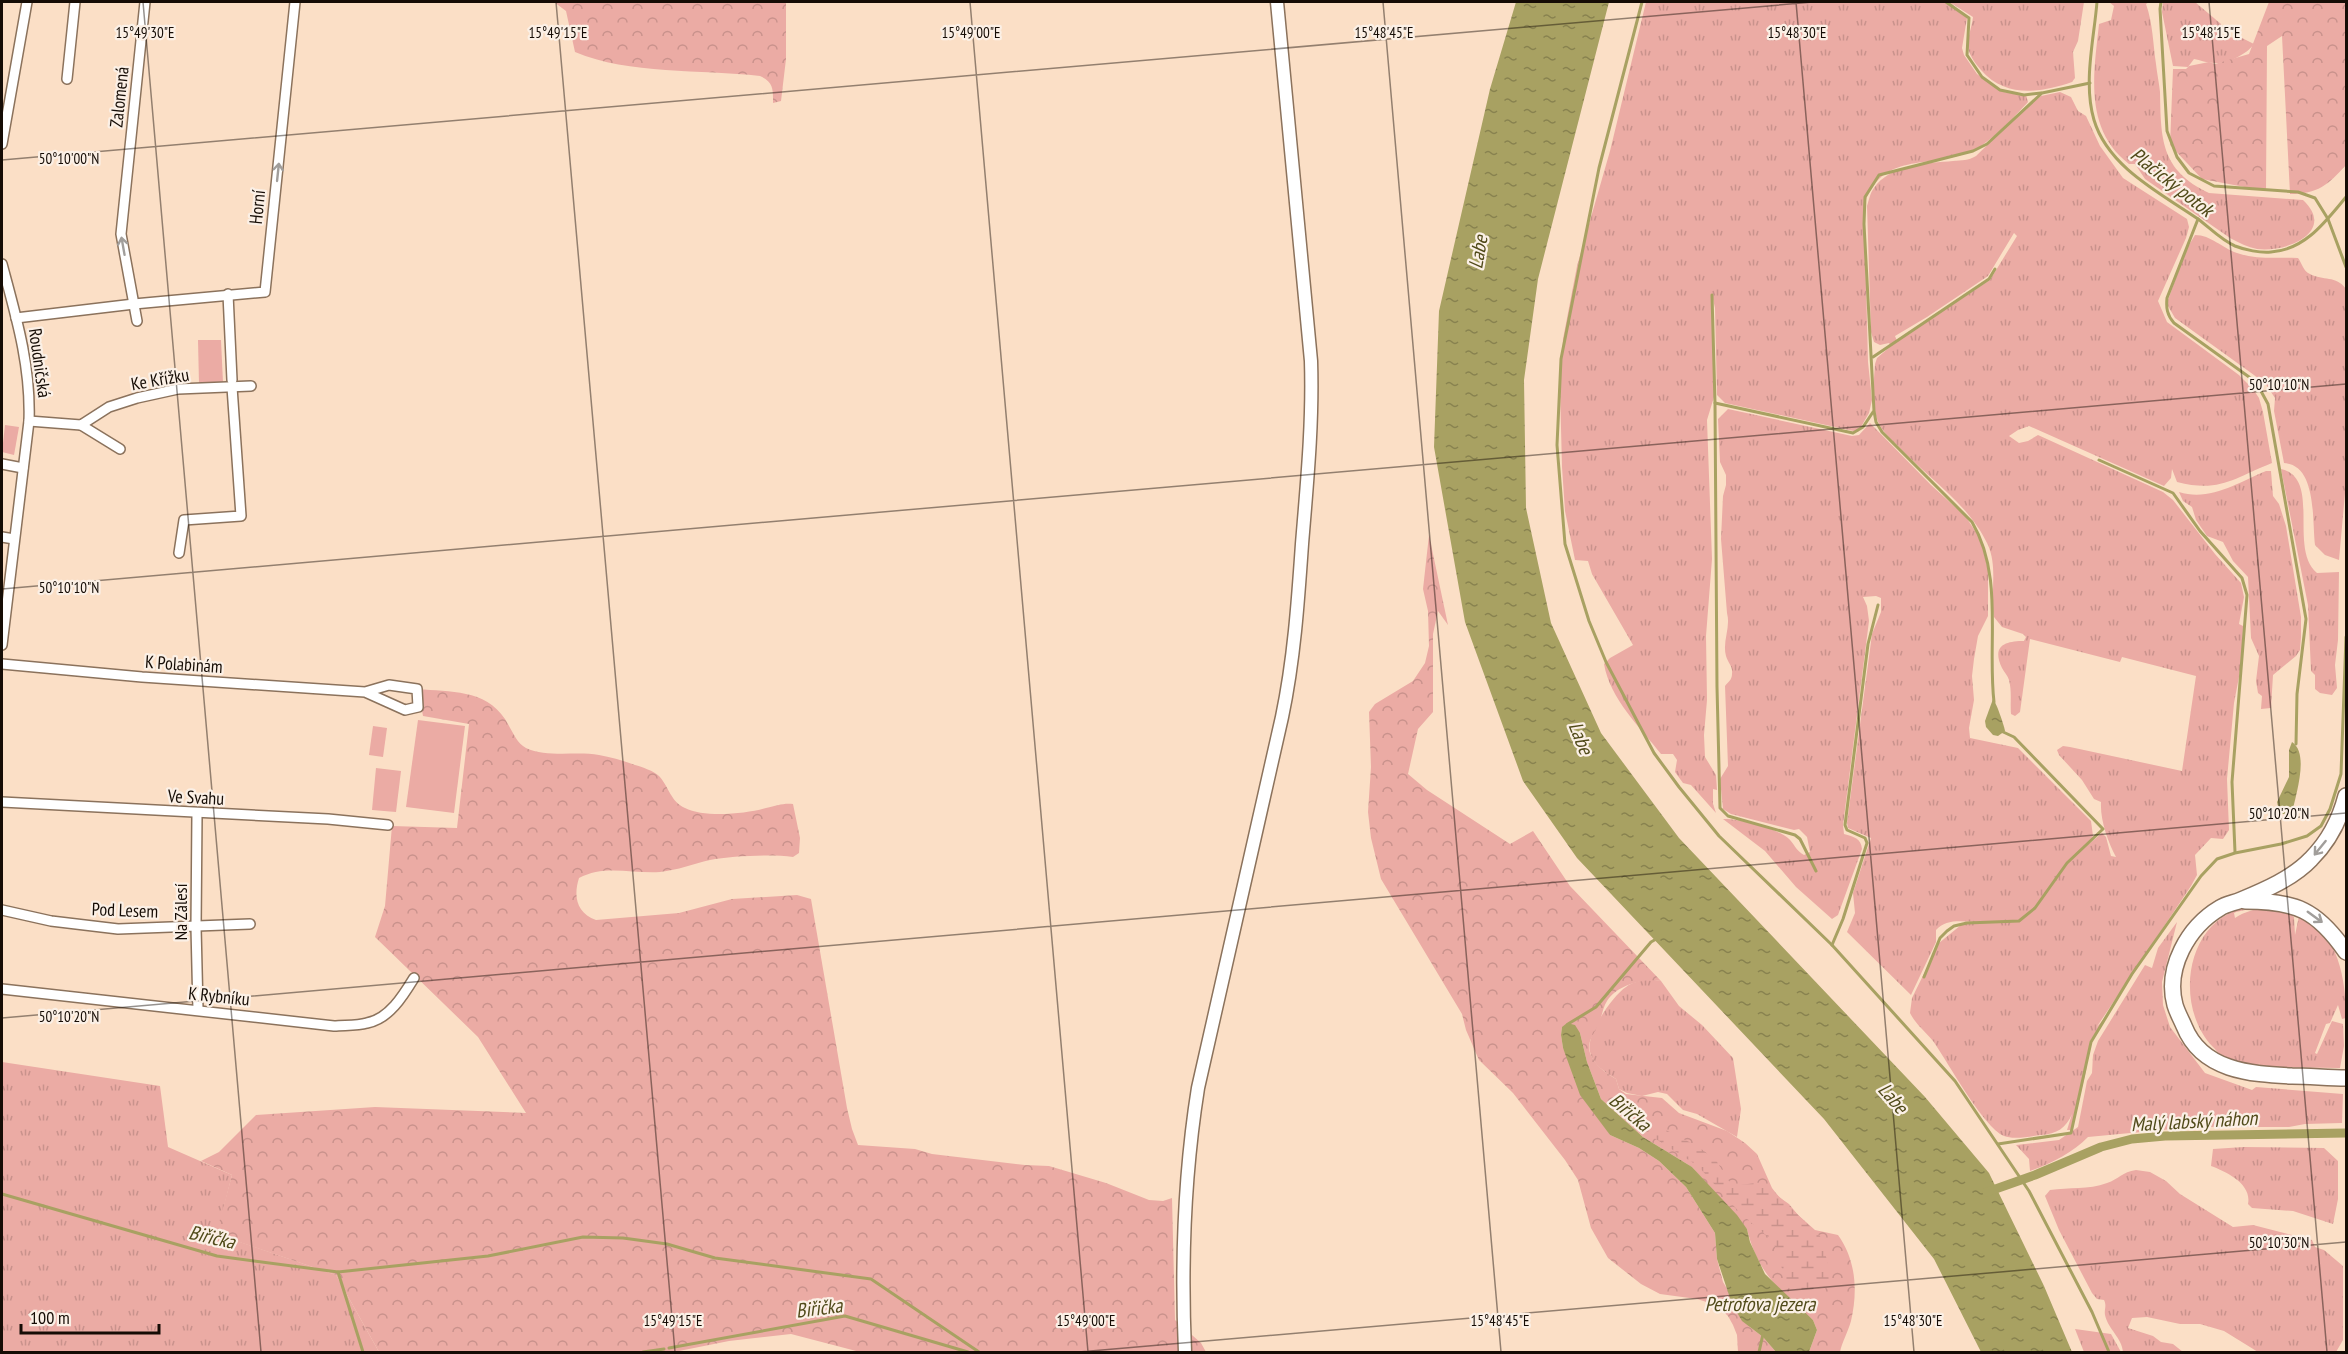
<svg xmlns="http://www.w3.org/2000/svg" width="2348" height="1354" font-family="'PT Sans Narrow',sans-serif">
<defs>
<pattern id="grass-tufts" width="24" height="20" patternUnits="userSpaceOnUse" patternTransform="scale(1.5)"><rect width="24" height="20" fill="#ebaba4"/><path d="M3 7l-1-3M5 7V3M7 7l1-3M15 17l-1-3M17 17v-4M19 17l1-3" fill="none" stroke="#c9928c"/></pattern>
<pattern id="forest-crowns" width="20" height="18" patternUnits="userSpaceOnUse" patternTransform="scale(1.5)"><rect width="20" height="18" fill="#ebaba4"/><path d="M2 6a3 3 0 1 1 6 0M12 15a3 3 0 1 1 6 0" fill="none" stroke="#c9928c"/></pattern>
<pattern id="wetland-marsh" width="20" height="14" patternUnits="userSpaceOnUse" patternTransform="scale(1.5)"><rect width="20" height="14" fill="#ebaba4"/><path d="M1 5h8M5 5V1M11 12h8M15 12V8" fill="none" stroke="#c9928c"/></pattern>
<pattern id="water-ripples" width="26" height="14" patternUnits="userSpaceOnUse" patternTransform="scale(1.5)"><rect width="26" height="14" fill="#a8a162"/><path d="M2 4q2-2 4 0t4 0M15 11q2-2 4 0t4 0" fill="none" stroke="#88824f"/></pattern>
</defs>
<rect width="100%" height="100%" fill="#fbdfc6"/>
<g fill="url(#grass-tufts)" fill-rule="evenodd">
<path d="M1646,2h438l-6,39 -5,11 2,26 -3,4c-32,11 -67,16 -91,-12 -6,-7 -13,-16 -13,-25 0,-9 4,-19 5,-28l-22,-14 16,15 -5,30 2,7 13,19 27,18 22,3 2,7c-14,15 -38,41 -56,49 -44,19 -91,-1 -108,55l4,156 4,38 -3,13 -11,19 -133,-29 -8,-8 -2,-87 -2,-9 1,98 -7,23 5,139 -6,77 1,64 -3,35 1,22 11,18 1,15 -4,-1v15l3,9 -25,-28 -8,-2 -8,-11 2,-12 -4,-6h-12c-21,-27 -51,-55 -57,-90l6,-6 23,-13 -41,-71 -4,-13 -13,-1 -10,-49 -3,-44 -2,-78 3,-50 14,-73 33,-115z"/>
<path d="M2109,2h40l-3,2c7,20 7,40 10,60 1,9 3,19 4,28 1,46 0,78 49,101l94,7c34,32 -17,53 -46,49 -9,-2 -18,-6 -27,-11l-85,-59 -10,-15h-6c-46,-35 -35,-92 -30,-140l12,-4 3,-14z"/>
<path d="M2163,2h32l26,22v9l4,4 17,1 12,6c-8,11 -27,20 -40,19 -7,0 -14,-3 -20,-4l-6,8 -15,-1 -11,-54z"/>
<path d="M2060,92l11,5 7,14 8,5 14,30 23,32 64,41 2,8 -3,11 -28,63 9,21 72,53 14,14 6,9 4,14 9,51c-38,15 -52,30 -95,19l-5,-13 -1,9 -7,8 -135,-60 -11,4 -9,6 10,7 9,-2 10,-6 125,57 10,8 42,54 26,29 3,14 -5,27 4,2 -1,35 -8,42 -7,76 2,51 -6,9 -12,-1 -16,17 2,20 -6,11 -95,142 12,-14 -18,27 -4,30 -14,59h-5l5,-16c-6,14 -15,20 -31,21 -10,1 -27,5 -37,1 -21,-9 -56,-74 -71,-95 -8,-10 -17,-16 -23,-28l2,-15 27,-55 22,-18 13,-3c-13,-1 -29,-3 -38,8v12l-25,53 -64,-63 8,-19 -2,-20 18,-55 -23,-10 -1,-5 25,-189 9,-22v-14l-5,-2 -13,1 4,9 2,15 -26,204 1,9c10,3 17,4 18,15l-24,66 -6,4 -36,-32 -31,-36 -42,-32c15,-1 53,9 65,19 6,5 8,13 16,17l6,-3 -3,-15 -8,-8 -5,1 -63,-16 -8,-5 -3,-30 8,-13 -3,-80c3,-4 7,-6 7,-12 1,-8 -4,-11 -6,-18 -4,-15 5,-28 1,-43l-6,-74 2,-43 3,-11v-10l-6,-13 -2,-43 10,-10 124,27 7,-1 11,-12 61,62 35,32 15,23 7,29v47l-10,20 -4,23 -2,17 2,24 -5,28 1,10 48,10 73,73 2,15 -4,8 13,-11 4,4 5,19 5,1c-8,-15 -16,-37 -15,-55l-7,-3 -12,-19 -23,-25 -2,-5 6,-4 7,1 112,24 14,-95 -74,-19 -2,5 -90,-23 -10,73 -5,4 -4,-2c-1,-11 1,-23 -2,-34 -1,-4 -5,-8 -7,-12 -11,-23 4,-27 22,-27l2,-4 -3,-3 -21,-7 -8,-10c-4,-23 4,-49 -6,-72 -19,-41 -59,-66 -89,-98 -8,-8 -18,-16 -22,-28 -6,-16 -3,-38 -2,-55l2,-6 14,-12 -2,-3 -9,2 -6,-3 -3,-10 -4,-126c2,-6 3,-13 7,-18 15,-23 54,-25 79,-27 9,-1 15,0 23,-5l53,-52 12,-8zM2014,233l3,3 -27,44 -93,61 -2,-5 32,-19 61,-41z"/>
<path d="M2195,235c16,0 27,13 42,18 20,7 40,4 61,5 4,5 5,13 12,16 13,7 26,1 36,15v193l-7,78 -14,-5 -10,-10c-3,-25 2,-80 -31,-82l-10,-52 1,-13 -10,-15 -90,-65 -7,-12v-6l18,-50z"/>
<path d="M2281,469c41,9 7,80 36,104l22,-1 -1,68 -3,25 2,23 -5,7 -12,-2 -5,-4v-14l-4,-4 -3,-66z"/>
<path d="M2266,471h5l2,25 6,8 7,22 15,91v20l-1,13 -4,6 -23,19 -2,33 -10,1 1,-13 -4,-3 -2,-12 3,-25 -8,-18 -3,-61 -15,-16 -10,-19 -16,-6 -11,-16 -4,-13 -9,-6 -4,-9c31,10 60,-10 87,-21z"/>
<path d="M2259,907l-23,5 -2,1 1,5c17,-11 43,-15 59,-1l1,18 4,-19c40,16 47,64 47,102l-4,1 -4,-14 -8,18 -4,1 -11,29 2,1 15,-33 11,3 1,22 -4,22 -72,-1 -8,-1 -1,-3 -1,4c-10,-2 -22,-3 -32,-7 -5,-3 -9,-9 -13,-13 -43,-44 -25,-141 46,-140z"/>
<path d="M2177,922l-15,60 1,23 7,22 35,46 47,17 4,-3 87,7 -1,29 -37,1 -16,3h-95l-106,10c-14,15 -38,27 -58,34l-1,-12 -13,-14 43,-5 19,-13 9,-46 5,-8 1,-18 5,-14 47,-76 7,3 6,-20z"/>
<path d="M1648,979l13,2 18,25 23,19 31,33 8,51 -4,28 -40,-23 -14,-4 -16,-16 -9,-2 -16,4 -15,-3 -8,-4 -3,-10c-11,-7 -23,-14 -26,-27 -5,-16 22,-56 36,-65 6,-5 14,-6 22,-8z"/>
<path d="M2,1062l158,24 8,61 64,28 -15,59 119,41 43,77h-377z"/>
<path d="M2244,1147l80,1 14,13v38l-5,25 -40,-13 -41,-3 -4,-4c4,-20 -21,-32 -37,-38l2,-17z"/>
<path d="M2136,1170l14,2 16,9 14,13 53,33 20,-2 59,15 3,7 9,3 19,16v74l-7,12h-78l-34,-21 -24,-7h-20l-33,-7 -15,1 -4,10 25,8 8,6 12,2 10,8h-60c-1,-14 -15,-23 -18,-37 -1,-6 2,-9 -1,-15l-7,-1 -5,-6 -33,-63 -14,-34 5,-6c19,-3 38,0 57,-7 12,-4 15,-11 29,-13z"/>
<path d="M2075,1329l36,5 10,18h-37z"/>
</g>
<g fill="url(#forest-crowns)">
<path d="M554,2h232v57l-5,42 -8,2c0,-13 1,-21 -13,-27 -59,-7 -131,-1 -185,-24l-9,-41z"/>
<path d="M2269,2h77v163c-18,20 -28,29 -56,29l-8,-158 -15,10 -1,145 -64,-12 -32,-34 3,-76h13l3,-3 20,-4 6,2 34,-10z"/>
<path d="M1429,535l19,90 -10,-14 -5,23v78l-15,17 -10,45 19,16 83,54 23,-13 37,55 91,95c-17,-3 -44,4 -54,20 -4,6 -5,15 -8,22 -4,10 -13,19 -9,30 5,13 15,19 26,26l3,10 7,5 36,4 17,15 48,18 18,12 12,11 15,34 7,9 10,7 9,11 17,15 23,5c18,25 20,56 13,86 -3,11 -9,21 -11,31h-31l8,-22 -4,-10c-32,-27 -56,-48 -66,-91l-55,-62 -49,-30 -42,-38 -14,-37 -7,-29 -18,-6 -1,8 2,13 47,87 29,13 20,13 27,26 29,46 2,26 6,23 27,45 13,10 13,15h-38l-1,-17 -4,-10 -5,-9 -12,-11 -19,-6 -37,-5 -19,-10 -33,-26 -17,-30 -13,-48 -13,-20 -52,-67 -34,-33 -13,-30 -4,-16 -81,-135 -10,-41 -3,-26 3,-45 -2,-55 6,-8 38,-23 12,-18 4,-17 -1,-35 -5,-22z"/>
<path d="M418,689c32,3 67,0 87,30 6,9 11,24 21,29 21,10 51,3 73,7 12,2 25,6 36,10 7,2 19,6 24,11 10,11 12,26 26,32 19,10 61,6 81,0 11,-2 16,-5 27,-4l7,34 -1,15 -6,4c-22,-3 -61,-1 -83,3 -17,4 -32,10 -50,12 -27,2 -56,-8 -81,6 -6,19 -2,35 17,42l83,-7 53,-14 65,-4 14,4 36,209 5,21 6,16 57,4 17,5 93,11 24,1 57,17 43,17 14,1 9,-3 3,122 26,23 5,9h-346l-69,-18 -62,7 -55,11h-295l-43,-77 -120,-41 16,-59 -31,-14 18,-9 37,-37 119,-8 151,6 -48,-76 -103,-100 10,-31 7,-80 65,2 12,-104 -46,-8z"/>
</g>
<path fill="url(#wetland-marsh)" d="M1654,1124l45,23 18,15 15,24 32,-4 56,54 11,38 -5,14 -13,8h-16l-9,-9 -15,-46 -31,-26 -44,-49 -64,-41z"/>
<g fill="#ebaba4">
<path d="M198,340h23l2,43 -24,1z"/>
<path d="M5,425l14,2 -5,28 -12,-3z"/>
<path d="M418,720l47,6 -11,87 -48,-6z"/>
<path d="M373,726l14,2 -4,29 -14,-2z"/>
<path d="M376,768l25,3 -5,41 -24,-2z"/>
</g>
<g fill="url(#water-ripples)">
<path d="M1516,2h93l-71,277 -14,101 2,128 25,115 50,110 78,105 246,259 64,76 55,113 28,66h-91l-47,-93 -110,-140 -247,-261 -54,-77 -58,-159 -31,-175 5,-136 51,-222z"/>
<path d="M1993,699c3,3 11,26 12,32l-7,5 -5,-1 -7,-8 -1,-6z"/>
<path d="M2292,742c18,12 3,54 0,72h-10l-3,-3 -2,-9 12,-25v-27z"/>
<path d="M1567,1023l8,2 5,8 7,29 14,37 42,38 49,30 45,48 10,14 3,13 15,32 48,46 4,10 -8,22h-33l-13,-15 -21,-16 -10,-17 -15,-45 -2,-26 -29,-46 -27,-26 -20,-13 -29,-13 -30,-40 -17,-47 -2,-13 1,-8z"/>
</g>
<g fill="none" stroke-linecap="round" stroke-linejoin="round">
<g stroke="#a8a162" stroke-width="3">
<path d="M1642,2l-43,166 -38,191 -4,86 8,99 24,77 17,41 48,91 25,34 40,49 113,109 123,136 74,110 63,121 17,40"/>
<path d="M1946,2l23,16 -2,37 15,22 18,13 24,5 17,-2"/>
<path d="M2097,2c-3,37 -14,81 -3,118 14,47 66,73 104,99 12,9 23,21 37,27 10,4 25,7 36,6 34,-2 55,-31 75,-55"/>
<path d="M2161,2l-1,7 7,122 10,26 12,16 25,13 84,6 17,6 13,21 18,48"/>
<path d="M2198,219l-31,79c-1,10 0,17 7,25l82,59 12,22 38,215 -9,75 -1,50"/>
<path d="M1712,295l3,108"/>
<path d="M1873,357l116,-78 6,-10"/>
<path d="M2099,460l74,33 27,38 42,47 5,17 -15,187 3,70"/>
<path d="M1994,702c-7,-59 10,-126 -22,-180l-90,-90 -6,-10 -2,-11 -10,-187 1,-27 14,-22 94,-24 14,-7 55,-51 48,-10"/>
<path d="M1816,871l-16,-32 -5,-4 -67,-19 -8,-8 -3,-121 -2,-284 138,30 10,-6 10,-15"/>
<path d="M1832,945l11,-26 24,-76 -2,-5 -18,-8 -2,-5 23,-181 10,-39"/>
<path d="M1924,977l16,-39 7,-7 7,-5 13,-3 52,-2 16,-13 32,-45 36,-34 -89,-92 -13,-6"/>
<path d="M1569,1026l-1,-2 28,-17 55,-65 7,-4"/>
<path d="M1998,1144l73,-11 20,-91 41,-68 69,-98 16,-17 18,-6 46,-9 26,-8 14,-10 9,-17 11,-35 5,-137"/>
<path d="M2,1194l215,62 121,16 25,80"/>
<path d="M338,1272l150,-16 95,-19 40,1 44,6 48,14 156,21 108,73"/>
<path d="M669,1348l176,-32 123,36"/>
<path d="M643,1352l21,-3"/>
<path d="M1759,1352l4,-18"/>
</g>
<path stroke="#a8a162" stroke-width="9" d="M1987,1192l48,-17 66,-28 31,-8 33,-3 181,-3"/>
<g stroke="#8b725c" stroke-width="12">
<g id="minor">
<path d="M67,79l8,-77"/>
<path d="M2,144l25,-142"/>
<path d="M2,264c14,52 29,102 27,157l-27,224"/>
<path d="M228,294l4,86"/>
<path d="M16,318l118,-14 131,-12 30,-290"/>
<path d="M137,321l-16,-87 24,-232"/>
<path d="M29,421l52,4 28,-18 28,-9 41,-9 73,-3"/>
<path d="M81,425l39,24"/>
<path d="M2,464l21,4"/>
<path d="M2,537l12,2"/>
<path d="M179,553l5,-33 57,-4 -9,-129"/>
<path d="M2,664l140,13 223,15 24,-7 28,4 1,18 -13,3 -40,-18"/>
<path d="M2,802l326,17 60,6"/>
<path d="M197,814l-1,113 2,83"/>
<path d="M2,910l49,11 67,8 132,-5"/>
<path d="M2,989l332,37c11,-1 23,0 33,-3 22,-4 36,-27 47,-45"/>
</g>
</g>
<g stroke="#8b725c" stroke-width="15">
<path id="tertiary" d="M1185,1352c-4,-89 -1,-176 13,-264l84,-371c12,-57 16,-115 20,-173 5,-61 11,-121 9,-183l-34,-359"/>
</g>
<g stroke="#8b725c" stroke-width="18">
<g id="primary">
<path d="M2346,796c-6,23 -18,46 -35,63 -18,19 -46,31 -70,41 -7,3 -15,4 -21,8 -32,19 -55,60 -45,97 2,7 6,14 9,21 18,45 66,48 108,50 18,0 36,2 54,2"/>
<path d="M2245,901c51,0 72,9 101,51"/>
</g>
</g>
<use href="#minor" stroke="#fff" stroke-width="9"/>
<use href="#tertiary" stroke="#fff" stroke-width="12"/>
<use href="#primary" stroke="#fff" stroke-width="15"/>
</g>
<defs><path id="oneway-shaft" d="M-6 0H5M1.5-3L5.5 0L1.5 3" fill="none" stroke-width="1.6" stroke-linecap="round" stroke-linejoin="round" transform="scale(1.5)"/></defs>
<g stroke="#a19e9b">
<use href="#oneway-shaft" transform="translate(278 172) rotate(-84)"/>
<use href="#oneway-shaft" transform="translate(123 246) rotate(-100)"/>
<use href="#oneway-shaft" transform="translate(2320 848) rotate(129)"/>
<use href="#oneway-shaft" transform="translate(2315 917) rotate(36)"/>
</g>
<path fill="none" stroke="#150c05" stroke-width="1.5" stroke-opacity="0.45" d="M143,2l118,1350M556,2l119,1350M970,2l118,1350M1383,2l118,1350M1796,2l118,1350M2209,2l118,1350M2,160l1811,-158M2,589l2344,-205M2,1018l2344,-205M1079,1352l1267,-110"/>
<g text-anchor="middle" dominant-baseline="central" stroke-width="4.5" stroke-linejoin="round" paint-order="stroke">
<g font-size="18" fill="#150c05" stroke="#fbf0e6">
<text transform="translate(119 97) rotate(-84)">Zalomená</text>
<text transform="translate(257 207) rotate(-84)">Horní</text>
<text transform="translate(40 363) rotate(82)">Roudničská</text>
<text transform="translate(160 379) rotate(-10)">Ke Křížku</text>
<text transform="translate(184 664) rotate(4)">K Polabinám</text>
<text transform="translate(196 797) rotate(3)">Ve Svahu</text>
<text transform="translate(125 910) rotate(2)">Pod Lesem</text>
<text transform="translate(180 912) rotate(-90)">Na Zálesí</text>
<text transform="translate(219 996) rotate(6)">K Rybníku</text>
</g>
<g font-size="20" font-style="italic" fill="#504a19" stroke="#fbf0e6">
<text transform="translate(2172 182) rotate(38)">Plačický potok</text>
<text transform="translate(1478 252) rotate(-80)">Labe</text>
<text transform="translate(1581 738) rotate(68)">Labe</text>
<text transform="translate(1893 1098) rotate(49)">Labe</text>
<text transform="translate(1630 1112) rotate(40)">Biřička</text>
<text transform="translate(2194 1121) rotate(-3)">Malý labský náhon</text>
<text transform="translate(212 1237) rotate(13)">Biřička</text>
<text x="1760" y="1304">Petrofova jezera</text>
<text transform="translate(819 1308) rotate(-7)">Biřička</text>
</g>
</g>
<g font-size="15" text-anchor="middle" fill="#150c05" stroke="#fbf0e6" stroke-width="4.5" stroke-linejoin="round" paint-order="stroke">
<text x="145" y="38">15°49'30"E</text>
<text x="558" y="38">15°49'15"E</text>
<text x="971" y="38">15°49'00"E</text>
<text x="1384" y="38">15°48'45"E</text>
<text x="1797" y="38">15°48'30"E</text>
<text x="2211" y="38">15°48'15"E</text>
<text x="69" y="164">50°10'00"N</text>
<text x="2279" y="390">50°10'10"N</text>
<text x="69" y="593">50°10'10"N</text>
<text x="2279" y="819">50°10'20"N</text>
<text x="69" y="1022">50°10'20"N</text>
<text x="2279" y="1248">50°10'30"N</text>
<text x="673" y="1326">15°49'15"E</text>
<text x="1086" y="1326">15°49'00"E</text>
<text x="1500" y="1326">15°48'45"E</text>
<text x="1913" y="1326">15°48'30"E</text>
</g>
<rect width="2348" height="1354" fill="none" stroke="#150c05" stroke-width="6"/>
<path d="M21 1324v9h138v-9" fill="none" stroke="#150c05" stroke-width="3"/>
<text x="30" y="1324" font-size="18" fill="#150c05" stroke="#fbf0e6" stroke-width="4.5" paint-order="stroke">100 m</text>
</svg>
